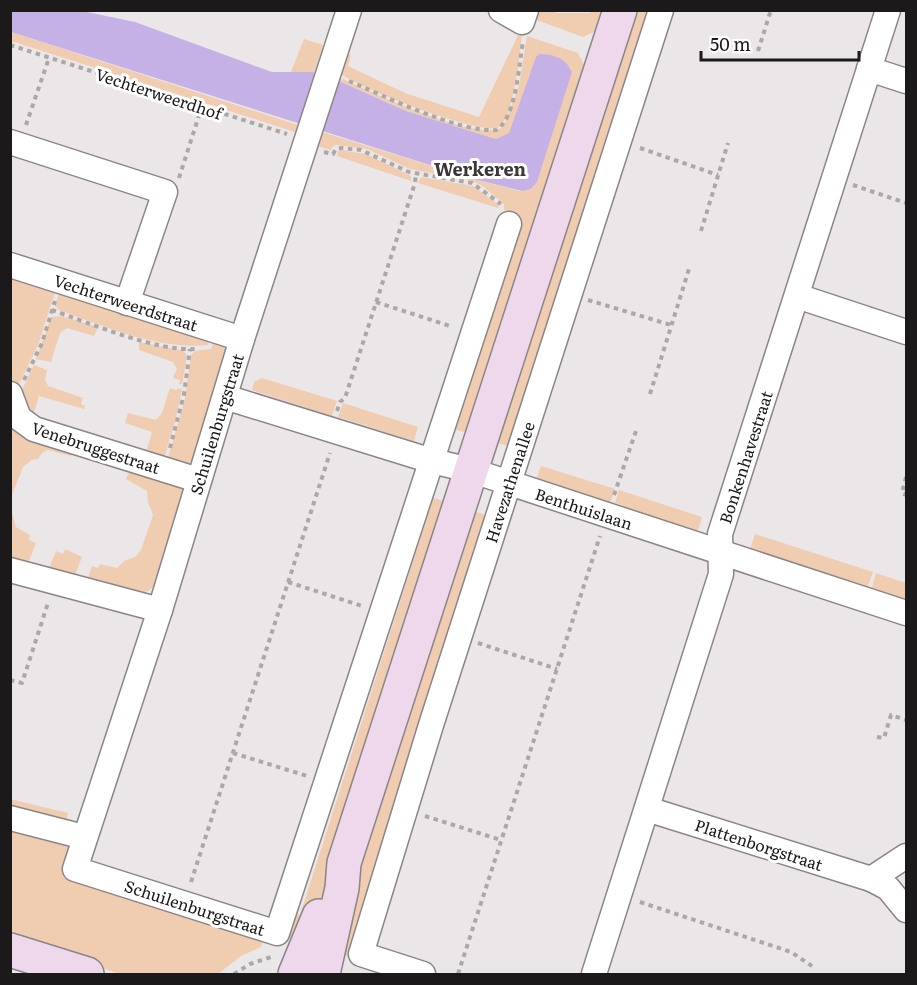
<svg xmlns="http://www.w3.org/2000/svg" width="917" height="985" font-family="Literata,serif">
<rect width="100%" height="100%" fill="#ebe6e7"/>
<g fill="#f0cdb0">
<path d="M537,11h17l2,2h34l1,-2h17l-10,19 -15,7 -49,-18z"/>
<path d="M630,11h19l-134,437 -20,-6z"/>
<path d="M520,31l2,3c-2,19 -8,81 -23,93 -15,10 -144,-40 -159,-54l5,-21 6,3 -3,11 57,27 74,24z"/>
<path d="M11,32l287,93 -3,7 -284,-91z"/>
<path d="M527,36l51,17 9,18 -116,363 -21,-6 1,-4 6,2 63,-197 -6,-2 4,-12 -14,-5v-5l-2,-3 -21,-17 -11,-5 -60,-11 -43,-20 -30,-4 -4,1 -2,4 -14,-4 5,-14 152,47 45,12 12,-2 6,-7 34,-114 -14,-11 -15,-3 -33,80 -13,5 -90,-28 -69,-31 6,-1c26,12 137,65 160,48l16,-41z"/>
<path d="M304,39l19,6 -9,28 -23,-1z"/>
<path d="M341,150l25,4 45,22v5l-74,-25 1,-5z"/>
<path d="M421,177l52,9 26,19 -1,3 -80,-25z"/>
<path d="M10,274l44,14 1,4 -17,53 -19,39 -5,1 -4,-11z"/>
<path d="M59,293l150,44 -1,8c-51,5 -101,-18 -149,-35l-4,-4z"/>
<path d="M61,316l37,11 -4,9 -27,-8 -7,5 -9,29 -15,-3 15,-42z"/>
<path d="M215,339l12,11 -33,111 -16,6 -10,-9 17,-59 6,-44 4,-4 16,-2z"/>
<path d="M139,342l45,9 3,5 -5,28h-3l1,-4 -7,-2 4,-9 -4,-7 -34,-12z"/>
<path d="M34,365l13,5 -2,10 3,6 35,12 -2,6 4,2 -1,3 -45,-13 -7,23 -11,-27z"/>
<path d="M262,378l75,23 -5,15 -80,-26 2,-8z"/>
<path d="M170,388l6,2 2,-2 4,2 -7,32 -10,33 -2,3 -18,-2 7,-24 -27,-9 3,-10 28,7 6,-7z"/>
<path d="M343,403l75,24 -4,14 -76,-24z"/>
<path d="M11,409l63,39 -3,8 -24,-6 -5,3 -4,6 -6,1 -9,7 -12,30z"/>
<path d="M132,466l42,12 10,13 -26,91 -10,9 -8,2 -53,-12 5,-15 6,2 2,-4 17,4 7,-7 11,-4 6,-7 12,-35 -5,-13 -1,-11 -21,-12z"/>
<path d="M541,466l74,23 -7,20 -74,-23z"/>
<path d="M619,490l83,27 -6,20 -76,-24 3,-8 -8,-2z"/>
<path d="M428,496l21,7 -123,388 -22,52 -18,-6 8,-23 6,1 132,-413 -6,-2z"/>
<path d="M10,505l6,22 14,8 -1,5 7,3 -9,23 -16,-4z"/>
<path d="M473,511l20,6 -7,2 -132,411 5,2 -8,25 -15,-4 13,-63z"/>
<path d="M755,534l118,38 -5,14 -118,-37z"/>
<path d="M65,549l17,8 -8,21 -26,-7 8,-20 7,3z"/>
<path d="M876,573l30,10v16l-34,-11z"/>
<path d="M10,799l58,14 -2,9 -55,-14z"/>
<path d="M10,832l45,11 3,-7 13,9v11l194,79 -4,12 -20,9 -23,18h-98l-109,-36z"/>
</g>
<path fill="#c6b1e7" d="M11,11h71l53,11 137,50h40l27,9 67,30 90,28 13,-6 27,-76 3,-3c14,0 27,4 33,18l-35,110 -6,7 -9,2 -48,-12 -463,-147z"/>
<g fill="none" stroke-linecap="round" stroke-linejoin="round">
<g stroke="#8a8587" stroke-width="27">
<g id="minor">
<path d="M349,10l-107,329 -82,271 -85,259 202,64 232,-709"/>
<path d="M501,10l21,12 4,-12"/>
<path d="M869,69l37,12"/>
<path d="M10,142l155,50 -38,111"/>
<path d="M10,265l232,74"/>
<path d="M797,296l109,36"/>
<path d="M10,394l9,24 15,11 164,51"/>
<path d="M225,397l207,64 38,9 436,143"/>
<path d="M10,570l150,40"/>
<path d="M647,809l224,70"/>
<path d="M10,818l74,19"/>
<path d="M906,856l-35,23 17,9 18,22"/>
<path d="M423,974l-62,-20 70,-229 230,-715"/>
<path d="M594,974l127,-400 -1,-40 168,-524"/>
</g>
</g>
<g stroke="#8a8587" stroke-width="36">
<g id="secondary">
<path d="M10,950l77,24"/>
<path d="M295,974l24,-58"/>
<path d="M323,974l19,-86 2,-25c91,-284 183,-568 276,-853"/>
</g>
</g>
<g stroke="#aca8a8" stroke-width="4" stroke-dasharray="4.5 4.5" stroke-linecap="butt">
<path d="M10,45l277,89"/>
<path d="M758,51l13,-41"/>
<path d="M349,81c35,15 111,52 147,49 20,-11 23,-66 27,-88"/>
<path d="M26,125l23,-67"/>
<path d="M640,148l78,27"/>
<path d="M324,152l9,2 3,-5 5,-1 20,2 48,22 63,11 29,21"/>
<path d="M179,178l23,-72"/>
<path d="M853,185l53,18"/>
<path d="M701,231l27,-88"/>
<path d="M588,300l83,25"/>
<path d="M376,302l77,25"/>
<path d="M52,310c37,13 106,42 144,39"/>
<path d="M24,380l18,-37 13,-42"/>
<path d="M650,394l39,-125"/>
<path d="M337,411l3,-9 5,-4 70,-215 1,-10"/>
<path d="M170,448l14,-54 6,-45"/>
<path d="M905,465h1"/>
<path d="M906,477l-4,16 4,2"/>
<path d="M614,495l22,-64"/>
<path d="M288,582l74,24"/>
<path d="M478,643l79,26"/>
<path d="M10,680l12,3 26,-80"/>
<path d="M877,737l7,1 7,-23 15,5"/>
<path d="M233,753l74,23"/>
<path d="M425,816l76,24"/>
<path d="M191,882l139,-429"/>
<path d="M640,902l151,50 24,16"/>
<path d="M234,974l16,-10 24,-8"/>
<path d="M458,974l142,-438"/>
</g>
<use href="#minor" stroke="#fff" stroke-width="24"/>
<use href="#secondary" stroke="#f0d8ec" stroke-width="33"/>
</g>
<g text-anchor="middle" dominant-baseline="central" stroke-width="6" stroke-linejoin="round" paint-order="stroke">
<g font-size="16" fill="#1b1919" stroke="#fff">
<text transform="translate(159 93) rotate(18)">Vechterweerdhof</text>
<text transform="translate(126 302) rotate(18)">Vechterweerdstraat</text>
<text transform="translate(216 424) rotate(-73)">Schuilenburgstraat</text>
<text transform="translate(96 447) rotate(18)">Venebruggestraat</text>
<text transform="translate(745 457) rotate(-72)">Bonkenhavestraat</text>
<text transform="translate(509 482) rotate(-72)">Havezathenallee</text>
<text transform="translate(584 508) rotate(18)">Benthuislaan</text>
<text transform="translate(759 844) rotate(18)">Plattenborgstraat</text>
<text transform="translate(195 907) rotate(18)">Schuilenburgstraat</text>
</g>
<g font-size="18" font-weight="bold" fill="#3b3738" stroke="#fff">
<text x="480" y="168">Werkeren</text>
</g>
</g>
<rect width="917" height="985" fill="none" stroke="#1b1919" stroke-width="24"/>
<path d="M701 51v9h158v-9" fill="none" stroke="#1b1919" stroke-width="3"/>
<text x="710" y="51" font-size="18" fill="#1b1919" stroke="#ffffff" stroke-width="4.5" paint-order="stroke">50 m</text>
</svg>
